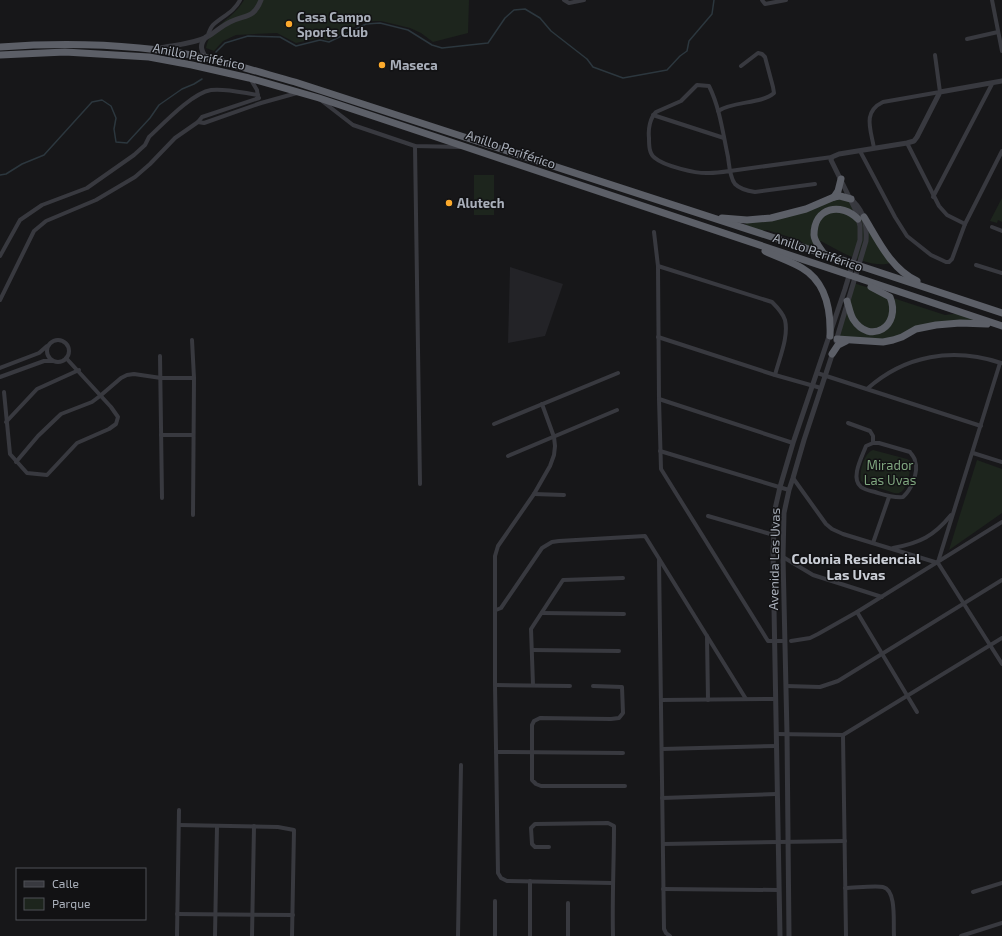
<svg xmlns="http://www.w3.org/2000/svg" width="1002" height="936" font-family="'Exo 2',sans-serif">
<rect width="100%" height="100%" fill="#171719"/>
<path fill="#232327" d="M510,267l53,17 -18,52 -37,7z"/>
<g fill="#1d251d">
<path d="M244,0h225l-1,33 -35,9 -12,-9 -11,-5 -29,-7h-16l-36,19 -10,-2 -23,5 -19,-10 -41,2 -13,6 -9,10 -8,-3c5,-24 27,-28 38,-48z"/>
<rect x="474" y="175" width="20" height="40"/>
<path d="M834,197l17,2 42,63c-20,9 -54,-11 -72,-21l-4,3 -3,7 -15,-11 -32,-10 -12,2 -11,-4 3,-8 24,-2z"/>
<path d="M1002,198v24l-4,-2 -1,3 -7,-2z"/>
<path d="M853,283l20,6 17,8 55,18 16,-2 12,4 -2,6 -35,2 -43,15 -56,-1z"/>
<path d="M873,450l34,9 3,2c2,6 -3,28 -9,31 -3,2 -4,1 -7,1l-30,-10 -3,-2c-2,-9 3,-28 12,-31z"/>
<path d="M977,460l25,9v44l-53,37z"/>
</g>
<g fill="none" stroke-linecap="round" stroke-linejoin="round">
<g stroke="#2c373e" stroke-width="1.5">
<path d="M216,52l9,-9 23,-7 32,1 16,9 24,-6 9,2 37,-18 14,-1 28,7 24,15 10,3 46,-5 17,-25 9,-8 11,-1 15,9 11,13 36,28 6,8 30,11 44,-8 13,-14 7,-5 2,-10 23,-27 2,-14"/>
<path d="M0,175l6,-1 16,-10 22,-9 48,-53 10,-2 9,6 5,12 -2,11 2,13 11,1 23,-25 9,-13 23,-16 12,-5 8,-5"/>
</g>
<g stroke="#38393f" stroke-width="4">
<path d="M564,0l5,3 15,-3"/>
<path d="M762,0l3,4 21,-4"/>
<path d="M992,0l10,51"/>
<path d="M207,37c2,-4 3,-9 6,-12 10,-9 21,-13 27,-25"/>
<path d="M967,39l31,-7"/>
<path d="M251,80l6,10 1,7"/>
<path d="M322,101l31,24 62,21 45,1"/>
<path d="M718,111c15,-10 44,-7 56,-18l-1,-6 -8,-30 -3,-3 -4,-1 -17,13"/>
<path d="M653,115l71,23"/>
<path d="M198,122l6,1 57,-20 36,-10"/>
<path d="M907,143l32,63 8,9 18,9"/>
<path d="M415,146l5,338"/>
<path d="M874,148c-3,-18 -12,-36 9,-46l57,-10 -5,-37"/>
<path d="M860,151l35,66 12,19 24,19 15,7h3l3,-3 13,-35 37,-73"/>
<path d="M815,184l-60,8c-7,-1 -15,-3 -20,-8 -5,-6 -6,-19 -7,-27 -5,-23 -8,-49 -19,-71l-12,-1 -16,16 -25,11c-6,6 -8,17 -7,26 0,7 0,16 6,20 9,8 42,16 54,15 7,0 14,-1 21,-2l102,-14"/>
<path d="M933,197l59,-113"/>
<path d="M992,227l10,4"/>
<path d="M654,232l4,34 1,133 2,70 107,172h17"/>
<path d="M0,256l20,-36 22,-15 45,-17 47,-33 11,-10 4,-8c15,-14 43,-44 62,-47 14,-2 33,3 47,5"/>
<path d="M976,265l26,8"/>
<path d="M658,266l114,36c5,5 11,11 13,18 4,17 -6,39 -10,55"/>
<path d="M0,300l34,-69 12,-10 50,-21 39,-23 15,-13 25,-26 23,-16 4,-5 57,-19"/>
<path d="M658,337l117,38 46,13"/>
<circle cx="58" cy="351" r="11"/>
<path d="M192,340l2,38 -1,137"/>
<path d="M160,356l2,142"/>
<path d="M0,368l39,-15 8,-7"/>
<path d="M817,373l164,53"/>
<path d="M0,377l44,-16h9"/>
<path d="M867,389c38,-34 86,-42 134,-26"/>
<path d="M4,392l6,62 17,19 20,2 30,-32 32,-14 7,-5 2,-7 -7,-10 -45,-49"/>
<path d="M659,399l134,44"/>
<path d="M542,404l12,33 1,9 -1,9 -4,11 -16,28 -36,52 -3,10v129l3,188 3,5 6,3 105,2"/>
<path d="M6,422l31,-33 42,-19"/>
<path d="M848,423l22,8 3,5v7"/>
<path d="M494,424l124,-51"/>
<path d="M161,435h32"/>
<path d="M873,443h6l31,9c2,3 5,6 5,9 4,11 -4,29 -12,36 -10,1 -18,-2 -28,-5 -4,-1 -10,-2 -14,-5 -11,-9 1,-30 5,-41z"/>
<path d="M660,451l129,39"/>
<path d="M973,453l29,9"/>
<path d="M508,456l109,-46"/>
<path d="M16,462l22,-26 23,-22 31,-12 8,-6 21,-18 6,-3 7,-1 27,4h33"/>
<path d="M793,478l33,46 6,5 11,5 95,29 64,101"/>
<path d="M534,494l30,1"/>
<path d="M708,516l66,19"/>
<path d="M873,543l16,-46"/>
<path d="M893,548c27,-5 41,-12 58,-33"/>
<path d="M783,557l30,18 69,22"/>
<path d="M659,559l5,370 2,4 4,3"/>
<path d="M938,562l62,-199"/>
<path d="M496,610l5,-2 41,-60 10,-6 7,-1 86,-5 101,163"/>
<path d="M857,612l60,100"/>
<path d="M542,613l82,1"/>
<path d="M707,636l1,64"/>
<path d="M791,641l19,-3 8,-4 39,-22 145,-90"/>
<path d="M532,650l87,1"/>
<path d="M495,685l75,1"/>
<path d="M533,685l-2,-56 32,-49 60,-2"/>
<path d="M593,686l29,1 1,26 -4,5 -8,1 -71,-1 -6,3 -2,4v55l4,4 5,2h84"/>
<path d="M786,686l34,1 18,-6 164,-101"/>
<path d="M661,700l115,-1"/>
<path d="M776,734l67,1 159,-97"/>
<path d="M843,735l3,201"/>
<path d="M662,749l114,-3"/>
<path d="M496,752l127,1"/>
<path d="M662,798l114,-4"/>
<path d="M179,825l99,2 16,3 -2,106"/>
<path d="M663,844l182,-3"/>
<path d="M549,847h-14l-3,-3 -1,-16 4,-4 73,-1 6,3c0,37 -2,73 -1,110"/>
<path d="M845,888c9,0 31,-3 38,-1 14,3 10,37 11,49"/>
<path d="M663,889l115,1"/>
<path d="M973,892l29,-9"/>
<path d="M495,901v35"/>
<path d="M568,903v33"/>
<path d="M177,914l116,1"/>
<path d="M177,936l2,-126"/>
<path d="M215,936l2,-110"/>
<path d="M252,936l2,-110"/>
<path d="M458,936l3,-171"/>
<path d="M530,936v-55"/>
<path d="M961,936l41,-13"/>
</g>
<g stroke="#38393f" stroke-width="5">
<path d="M159,48c16,-3 34,-4 48,-11 8,-5 15,-11 23,-15 15,-8 23,-2 31,-22"/>
<path d="M206,58c-5,-8 -7,-13 0,-21"/>
<path d="M836,341l30,-100c1,-15 -1,-28 -13,-40"/>
<path d="M780,936l-7,-383 2,-44 5,-22 13,-44 52,-154 15,-49v-14l-4,-15 -25,-51 1,-3 7,-3 68,-11 7,-2 3,-4 23,-45 62,-11"/>
<path d="M789,936l-2,-202 -4,-177 1,-44 5,-23 4,-12 11,-38 29,-88"/>
</g>
<g stroke="#5c5f67" stroke-width="7">
<path d="M0,47c69,-5 139,-3 207,11 29,7 59,16 88,24l529,172 178,59"/>
<path d="M0,55l65,-3 84,5 43,8 57,13 70,20 117,39 566,189"/>
<path d="M834,197l4,-6 3,-12"/>
<path d="M864,217c14,23 27,52 53,64"/>
<path d="M722,218l25,2 24,-2 35,-9 28,-12 6,-1 11,3"/>
<path d="M765,251c12,6 25,10 37,17 24,14 29,42 28,68"/>
<path d="M824,254c-4,-6 -10,-13 -10,-19 0,-28 27,-33 44,-16"/>
<path d="M847,301c2,6 3,13 6,18 17,27 49,7 37,-22l-19,-10"/>
<path d="M837,339l46,3 10,-2 9,-3 14,-8 20,-4 24,-2 27,1"/>
<path d="M832,354l6,-9 8,-4"/>
</g>
</g>
<g fill="#fcaa2c" stroke="#121214" stroke-width="1.5">
<circle cx="289" cy="24" r="4"/>
<circle cx="382" cy="65" r="4"/>
<circle cx="449" cy="203" r="4"/>
</g>
<g text-anchor="middle" dominant-baseline="central" stroke-width="3" stroke-linejoin="round" paint-order="stroke">
<g font-size="13" font-weight="bold" fill="#a9afba" stroke="#121214" text-anchor="start">
<text x="297" y="17">Casa Campo<tspan x="297" dy="15">Sports Club</tspan></text>
<text x="390" y="65">Maseca</text>
<text x="457" y="203">Alutech</text>
</g>
<g font-size="13" fill="#a9afba" stroke="#121214">
<text transform="translate(199 56) rotate(11)">Anillo Periférico</text>
<text transform="translate(511 149) rotate(19)">Anillo Periférico</text>
<text transform="translate(818 252) rotate(19)">Anillo Periférico</text>
<text transform="translate(774 559) rotate(-89)">Avenida Las Uvas</text>
</g>
<g font-size="13" fill="#7fa67f" stroke="#121214">
<text x="890" y="465">Mirador<tspan x="890" dy="15">Las Uvas</tspan></text>
</g>
<g font-size="14" font-weight="bold" fill="#caced6" stroke="#121214">
<text x="856" y="558">Colonia Residencial<tspan x="856" dy="16">Las Uvas</tspan></text>
</g>
</g>
<rect x="16" y="868" width="130" height="52" fill="#121214" stroke="#4e5156"/>
<rect x="24" y="881" width="20" height="6" fill="#38393f" stroke="#4e5156"/>
<text x="52" y="888" font-size="12" fill="#a9afba">Calle</text>
<rect x="24" y="898" width="20" height="12" fill="#1d251d" stroke="#4e5156"/>
<text x="52" y="908" font-size="12" fill="#a9afba">Parque</text>
</svg>
